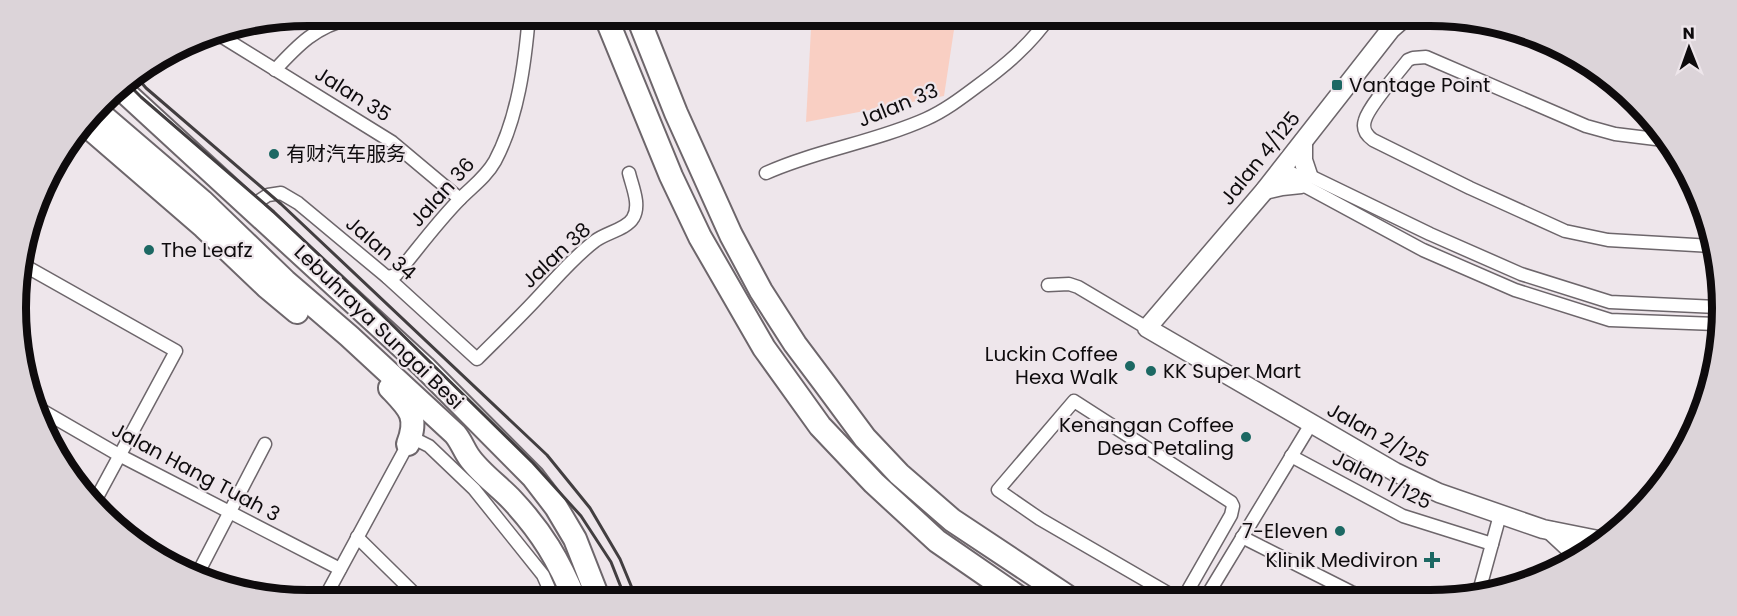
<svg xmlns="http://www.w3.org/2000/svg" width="1737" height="616" font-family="Poppins,'Noto Sans SC',sans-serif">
<rect width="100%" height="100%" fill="#eee6eb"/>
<path fill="#f9cfc3" d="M955,23l-11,73 -138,26 5,-93z"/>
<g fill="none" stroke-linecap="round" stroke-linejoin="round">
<g stroke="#6d666b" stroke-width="15">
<g id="street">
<path d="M216,33l176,109 68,57"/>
<path d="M275,70c22,-24 42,-45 75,-51h107l34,-4"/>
<path d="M1664,140l-49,-6 -29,-8 -160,-69 -13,1 -5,2c-10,13 -39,46 -43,60 -3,9 1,15 8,20l97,48 95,43 43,9 104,6"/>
<path d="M1283,168l14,8 11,-1 122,59 91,40 89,28 107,5"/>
<path d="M766,173c51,-23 109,-31 160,-54 18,-8 34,-20 50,-32 30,-22 53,-41 75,-72"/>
<path d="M1298,177l3,7 122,66 92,40 95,30 106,4"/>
<path d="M251,206l17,-11 13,-2 17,10 89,74 90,82c22,-22 44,-43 65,-66 17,-18 33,-37 53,-52 10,-8 32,-12 38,-23 8,-13 -1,-32 -4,-45"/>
<path d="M20,263l156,88 -81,150"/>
<path d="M387,277l9,-2c21,-25 41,-53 65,-77 12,-12 25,-21 34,-37 23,-43 30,-98 34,-146"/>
<path d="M1048,285l21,-1 9,3 69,41"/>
<path d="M36,407l83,48 221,114"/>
<path d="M415,439l14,7 45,43 69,86 11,25"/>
<path d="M1291,456l112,60 89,28"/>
<path d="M357,537l65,64"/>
<path d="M1242,537l109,55 20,7"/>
<path d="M197,575l68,-131"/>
<path d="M1478,595l22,-80"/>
<path d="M1178,599l-138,-80 -42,-29 76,-89 157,101 2,4 -2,9 -48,84"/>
<path d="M1205,599l106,-175"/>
<path d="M323,601l85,-157"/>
</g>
</g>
<g stroke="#6d666b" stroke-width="21">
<g id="secondary">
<path d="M1407,15l-16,14 -126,161 -118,138 248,144 44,21 104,36 60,12"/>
<path d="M1303,142v18l5,15"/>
<path d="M1265,190l17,-4 19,-2"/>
<path d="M1551,531l28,26"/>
</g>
</g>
<g stroke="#6d666b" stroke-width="26">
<g id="highway">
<path d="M605,15l66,161 29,61 64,111 56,78 54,57 63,58 84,58"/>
<path d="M637,15l39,98 55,122 30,56 34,53 30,40 40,54 34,36 53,46 119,79"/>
<path d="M118,86l306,281 109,110 23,30 19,32 24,61"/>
<path d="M97,111l105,90 83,80 64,55 106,98c6,7 9,16 14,23 11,16 30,29 43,43 30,32 47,61 63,100"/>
<path d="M86,125l118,102 63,60 30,25"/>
<path d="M390,388c19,20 29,28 18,56"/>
</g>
</g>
<use href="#street" stroke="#fff" stroke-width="12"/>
<use href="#secondary" stroke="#fff" stroke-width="18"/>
<use href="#highway" stroke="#fff" stroke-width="22"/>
<g stroke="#423e40" stroke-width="3">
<path d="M135,75l11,13 135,116 266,251 43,53 30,51 17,41"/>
<path d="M125,81l16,16 133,115 99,94 160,157 48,53 30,46 15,38"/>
</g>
</g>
<g fill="#1c6863" stroke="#eee6eb" stroke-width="2">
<rect x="1331" y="79" width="12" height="12" rx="3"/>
<circle cx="274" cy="154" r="6"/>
<circle cx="149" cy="250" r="6"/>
<circle cx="1130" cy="366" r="6"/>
<circle cx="1151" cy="371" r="6"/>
<circle cx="1246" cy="437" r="6"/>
<circle cx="1340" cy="531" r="6"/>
<path d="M1429 551h6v6h6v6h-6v6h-6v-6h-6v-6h6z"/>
</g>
<g text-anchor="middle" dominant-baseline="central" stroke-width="4.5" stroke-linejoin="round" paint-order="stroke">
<g font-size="20" fill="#0e0b0d" stroke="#eee6eb" text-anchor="start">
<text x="1349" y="85">Vantage Point</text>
<text x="286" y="154">有财汽车服务</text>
<text x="161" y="250">The Leafz</text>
<text x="1118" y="354" text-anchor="end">Luckin Coffee<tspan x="1118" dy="23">Hexa Walk</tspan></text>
<text x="1163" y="371">KK Super Mart</text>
<text x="1234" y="425" text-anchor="end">Kenangan Coffee<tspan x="1234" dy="23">Desa Petaling</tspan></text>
<text x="1328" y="531" text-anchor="end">7-Eleven</text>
<text x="1418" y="560" text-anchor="end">Klinik Mediviron</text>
</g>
<g font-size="20" fill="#0e0b0d" stroke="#eee6eb">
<text transform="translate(353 94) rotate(32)">Jalan 35</text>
<text transform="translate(898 105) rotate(-22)">Jalan 33</text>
<text transform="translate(1260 158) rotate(-51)">Jalan 4/125</text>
<text transform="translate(442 192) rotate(-48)">Jalan 36</text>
<text transform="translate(381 248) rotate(41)">Jalan 34</text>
<text transform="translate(556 255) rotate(-43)">Jalan 38</text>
<text transform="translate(379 327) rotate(44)">Lebuhraya Sungai Besi</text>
<text transform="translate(1378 435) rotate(29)">Jalan 2/125</text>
<text transform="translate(196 472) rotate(28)">Jalan Hang Tuah 3</text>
<text transform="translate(1382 480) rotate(26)">Jalan 1/125</text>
</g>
</g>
<path d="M0 0H1737V616H0ZM308 26H1430A282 282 0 0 1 1712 308V308A282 282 0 0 1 1430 590H308A282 282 0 0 1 26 308V308A282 282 0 0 1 308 26Z" fill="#dcd4d9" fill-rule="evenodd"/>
<path fill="none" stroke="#0e0b0d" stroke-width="8" d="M308 26H1430A282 282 0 0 1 1712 308V308A282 282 0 0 1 1430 590H308A282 282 0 0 1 26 308V308A282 282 0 0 1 308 26Z"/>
<g transform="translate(1689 48) rotate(359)" stroke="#eee6eb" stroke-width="4.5" paint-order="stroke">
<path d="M0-4.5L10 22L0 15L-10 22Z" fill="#0e0b0d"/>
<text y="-9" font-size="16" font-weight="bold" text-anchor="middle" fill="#0e0b0d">N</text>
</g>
</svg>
